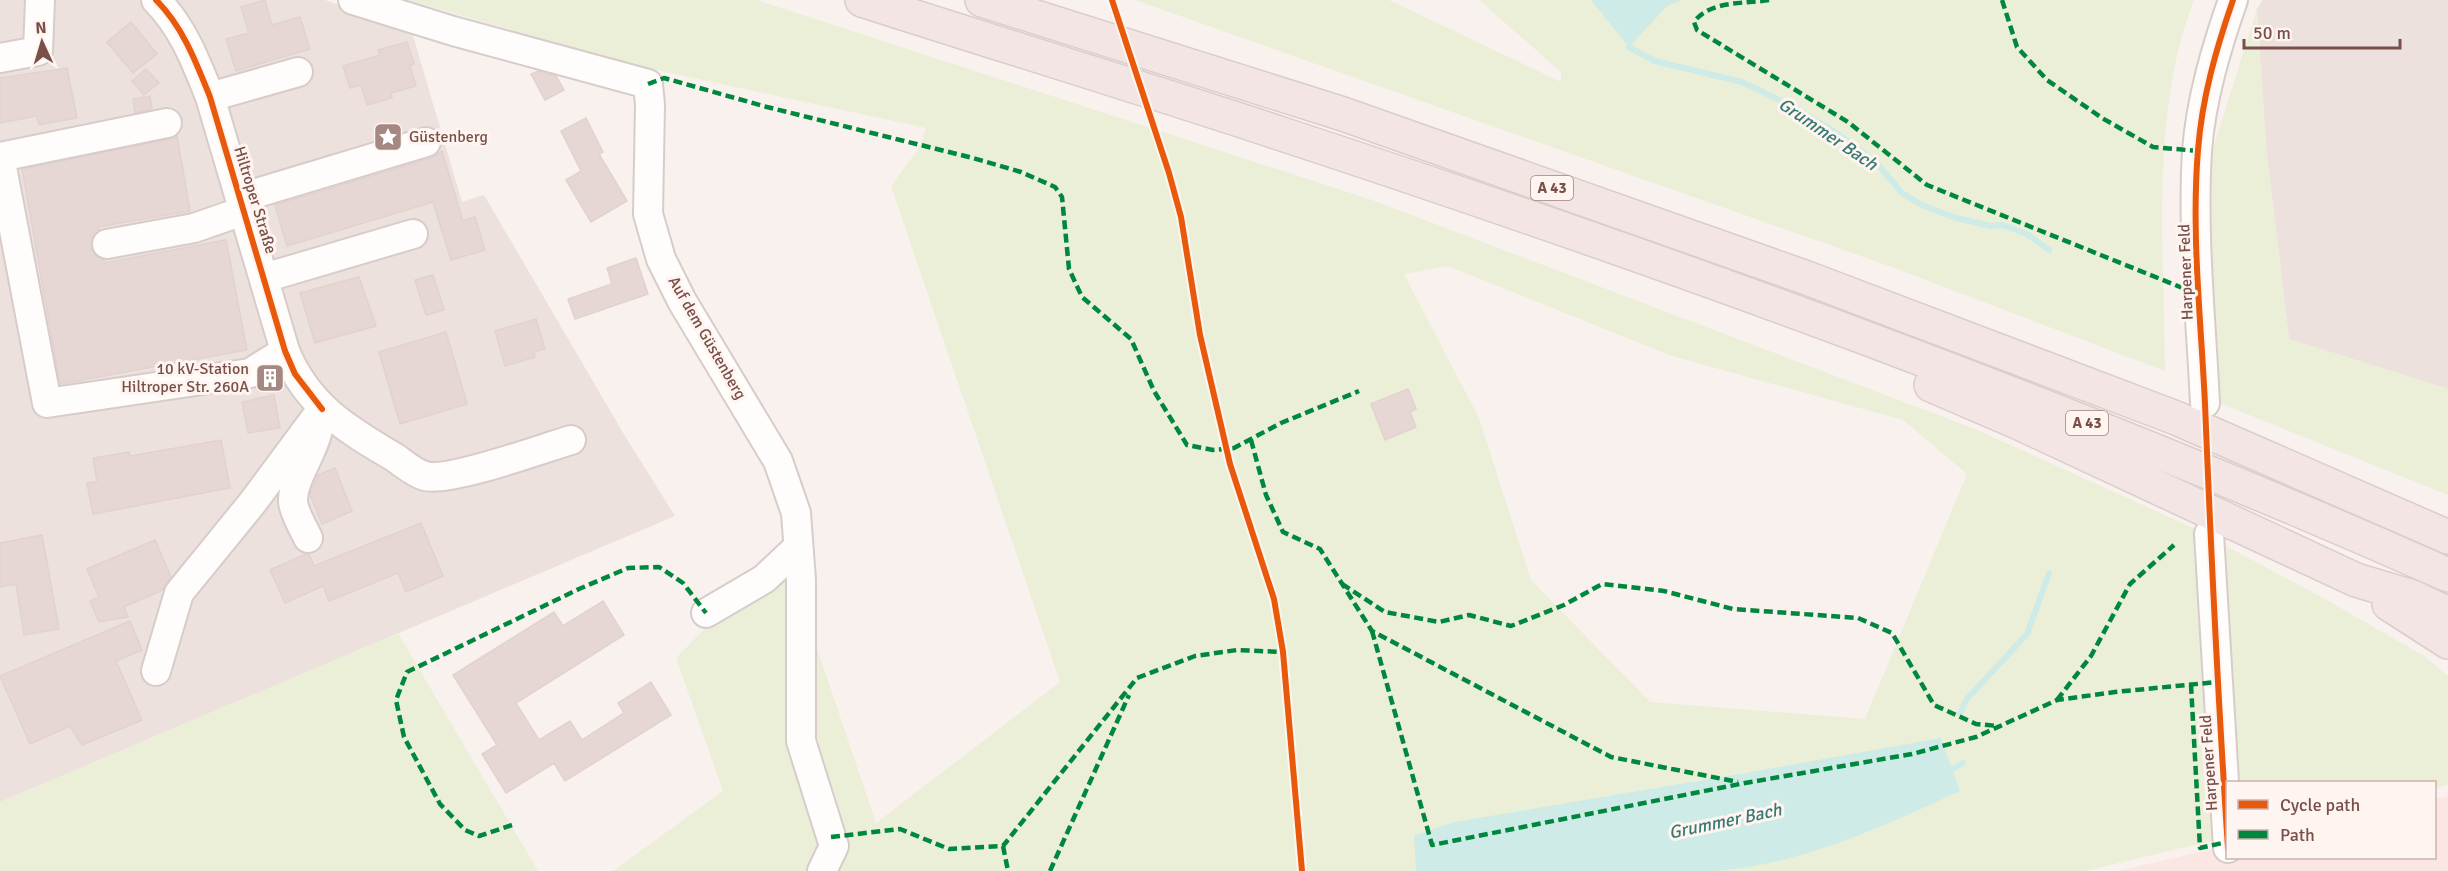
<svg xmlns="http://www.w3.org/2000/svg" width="2448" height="871" font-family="Signika,sans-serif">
<rect width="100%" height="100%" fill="#f9f1ed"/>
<path fill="#fce6e3" d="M2448,796v75h-331l110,-25 1,12h206l1,-59z"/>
<g fill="#ece1dd">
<path d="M0,0h325l86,29 51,173 22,-7 141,241 50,80 -675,286z"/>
<path d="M2262,0h186v389l-159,-50 -23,-192 -9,-138z"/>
</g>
<g fill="#ebefd7" fill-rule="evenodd">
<path d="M407,0h350l615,200 603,229 214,97 134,72 101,58 24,20v109l-13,3 -1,-6h-206l-1,55 -142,34h-1472l110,-80 -47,-133 51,-52 63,-38 86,255 184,-141 -169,-496 28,-38 7,-20 -275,-59zM1448,266l224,90 231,64 64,54 -102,245 -215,-17 -119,-122 -52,-162 -75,-144z"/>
<path d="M1135,0h254l172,82v-10l-82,-72h715c-44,112 -30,252 -29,371l-276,-105z"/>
<path d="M2257,9l9,138 23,192 159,50v106l-231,-93 -4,-98 -2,-149z"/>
<path d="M398,633l140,238h-538v-69z"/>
</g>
<g fill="#ceebe7">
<path d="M1591,0h91l-15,6 -38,41z"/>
<path d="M1941,738l19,53c-78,36 -158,73 -244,80h-300l-2,-35 40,-14 286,-48z"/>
</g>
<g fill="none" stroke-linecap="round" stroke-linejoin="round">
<g stroke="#ceebe7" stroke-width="6">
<path d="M1629,47l26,14 87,21 48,23 45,27 41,30 26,31 20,12 31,12 37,9 13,-1 24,9 22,16"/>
<path d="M1960,714l6,-14 61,-66 22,-61"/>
<path d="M1945,773l18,-10"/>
</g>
</g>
<g fill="#e6d7d4" stroke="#e2d2cf" stroke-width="1.5">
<path d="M265,0l7,25 28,-8 10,32 -74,22 -10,-32 23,-6 -8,-26z"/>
<path d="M131,22l26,32 -24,19 -26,-31z"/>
<path d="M407,42l7,22 -4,1 6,21 -25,7 1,5 -25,7 -6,-20 -11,3 -7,-22 37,-11 -2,-5z"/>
<path d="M67,68l10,50 -38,7 -2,-9 -37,7v-45z"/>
<path d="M146,69l13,14 -15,12 -12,-14z"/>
<path d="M538,71l18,5 8,14 -19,10 -14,-26z"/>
<path d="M150,96l2,13 -17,4 -2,-14z"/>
<path d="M586,118l17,34 -4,2 28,47 -36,21 -25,-42 15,-9 -20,-40z"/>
<path d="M177,136l13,75 -92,16 1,3 -7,8 -1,10 4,7 9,5v3l122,-23 21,110 -187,34 -38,-215 148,-30z"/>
<path d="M442,151l21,70 12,-4 10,33 -34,10 -18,-58 -146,44 -12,-41 156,-47z"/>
<path d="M636,258l12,36 -73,25 -7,-20 44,-15 -5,-16z"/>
<path d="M433,275l11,35 -18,5 -11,-35z"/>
<path d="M359,277l17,49 -61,17 -15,-50z"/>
<path d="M536,319l9,30 -11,3 1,5 -30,9 -10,-35z"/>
<path d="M446,332l21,72 -67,20 -21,-72z"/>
<path d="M1408,389l8,20 -6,3 6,15 -31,13 -14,-36z"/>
<path d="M274,395l6,33 -32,5 -6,-31z"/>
<path d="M221,440l9,48 -137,26 -6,-31 10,-1 -4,-24 36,-6 1,4z"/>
<path d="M335,468l17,43 -30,13 -12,-29 8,-20z"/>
<path d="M421,523l22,53 -37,16 -8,-19 -69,28 -6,-15 -38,17 -15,-33 36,-16h3l5,12z"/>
<path d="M42,535l17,94 -35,6 -8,-51 -16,3v-44z"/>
<path d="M155,540l16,37 -8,13 -39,17 4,10 -29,5 -9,-21 9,-4 -12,-28z"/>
<path d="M603,601l21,34 -108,68 23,37 31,-19 12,19 42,-27 -6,-10 33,-21 20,33 -106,66 -11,-18 -48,30 -24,-39 15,-9 -44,-70 101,-63 9,14z"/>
<path d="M130,621l12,29 -26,11 26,59 -60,25 -12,-19 -40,18 -30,-68z"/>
</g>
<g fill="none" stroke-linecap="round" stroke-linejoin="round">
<g stroke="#d8ccca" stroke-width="32">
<g id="minor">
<path d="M156,0c27,27 40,62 54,97l75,254c22,54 61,78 109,106 9,6 20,16 31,19 23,7 119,-28 146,-36"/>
<path d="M353,0l100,31 195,53 2,21 -2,109 13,45 21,42 96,160 18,52 5,67v161l33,105 -12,25"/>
<path d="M0,58l38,-7 2,-51"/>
<path d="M210,97l88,-25"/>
<path d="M167,123l-167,34 47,246 203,-30 35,-22"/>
<path d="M240,198l186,-56"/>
<path d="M107,244l87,-16 49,-17"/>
<path d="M264,278l149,-44"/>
<path d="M2205,403c-4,-83 -13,-168 -8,-252 4,-52 19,-102 36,-151"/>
<path d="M2209,534l19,314"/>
<path d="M308,538c-5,-11 -14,-25 -15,-36 -1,-24 22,-50 26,-77"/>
<path d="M706,613l58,-34 33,-31"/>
<path d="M156,671l23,-78 74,-91 69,-93"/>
</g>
</g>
<g stroke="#dacdca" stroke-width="36">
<g id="highway">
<path d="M862,0c140,45 281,88 420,134 395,130 786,272 1166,441"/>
<path d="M982,0l361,114 464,164 369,140 272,119"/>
<path d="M1931,385l86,37 339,158 57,17 35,17"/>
<path d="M2389,604l59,38"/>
</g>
</g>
<use href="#minor" stroke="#fefdfc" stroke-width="28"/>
<use href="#highway" stroke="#f2e5e4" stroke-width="33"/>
<g stroke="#00873e" stroke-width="4.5" stroke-dasharray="9 4.5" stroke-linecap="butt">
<path d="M1769,0c-24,4 -59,0 -75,22l3,8 151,92 79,63 273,110"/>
<path d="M2002,0l15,47 30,33 55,38 51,29 45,4"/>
<path d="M648,84l16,-6 103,29 206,51 48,14 34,15 7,10 7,72 13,28 49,42 23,52 33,54 26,5 21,-2 47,-25 78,-32"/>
<path d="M1251,440l15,55 17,37 37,17 52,82 239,126 127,25"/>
<path d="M1342,584l43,28 54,10 30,-7 42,11 53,-21 38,-21 62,7 69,18 125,9 34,15 42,72 42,19 22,2"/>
<path d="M1372,631l60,214 313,-62 167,-29 64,-17 81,-37 58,-8 102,-10"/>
<path d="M2191,685l9,163 27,-6"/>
<path d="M2057,700l34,-44 39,-72 44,-39"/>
<path d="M512,825l-33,11 -14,-6 -25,-26 -36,-67 -8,-37 11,-28 172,-83 49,-21 31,-1 24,16 23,30"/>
<path d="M831,837l69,-8 49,20 54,-3 134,-168 58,-22 42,-6 46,2"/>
<path d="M1003,846l5,25"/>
<path d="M1050,871l79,-176"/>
</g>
<g stroke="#fff5f0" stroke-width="10">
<g id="cycleway">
<path d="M156,0c27,27 40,62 54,97l75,254 10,23 27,35"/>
<path d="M1112,0l57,173 12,44 19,118 30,129 44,135 9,53 19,219"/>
<path d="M2228,848c-10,-148 -17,-296 -23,-444 -4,-84 -14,-170 -7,-254 4,-52 18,-101 35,-150"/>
</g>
</g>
<use href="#cycleway" stroke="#e8590c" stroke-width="6"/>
</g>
<defs>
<g id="sight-square" transform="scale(1.5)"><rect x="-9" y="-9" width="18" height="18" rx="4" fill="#a68883" stroke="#fff5f0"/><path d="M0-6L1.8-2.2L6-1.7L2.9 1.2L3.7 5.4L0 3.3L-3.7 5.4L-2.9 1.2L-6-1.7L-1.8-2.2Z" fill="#fff"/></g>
<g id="building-square" transform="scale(1.5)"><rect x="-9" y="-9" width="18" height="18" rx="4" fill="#a68883" stroke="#fff5f0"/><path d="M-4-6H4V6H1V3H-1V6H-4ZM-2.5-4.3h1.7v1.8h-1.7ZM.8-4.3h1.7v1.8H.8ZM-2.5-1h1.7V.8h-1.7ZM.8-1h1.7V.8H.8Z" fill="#fff"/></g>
</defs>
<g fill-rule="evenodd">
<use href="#sight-square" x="388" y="137"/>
<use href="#building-square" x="270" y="378"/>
</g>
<g text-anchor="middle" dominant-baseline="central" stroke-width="6" stroke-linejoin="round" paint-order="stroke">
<g fill="#fff5f0" stroke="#a2817c" stroke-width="1.5">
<rect x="1531" y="176" width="42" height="24" rx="4.5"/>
<rect x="2066" y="411" width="42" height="24" rx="4.5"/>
</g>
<g font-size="15" font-weight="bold" fill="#7a4f4a">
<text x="1552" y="188">A 43</text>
<text x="2087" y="423">A 43</text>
</g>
<g font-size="16" fill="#7a4f4a" stroke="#fff5f0" text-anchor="start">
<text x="409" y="137">Güstenberg</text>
<text x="249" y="369" text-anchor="end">10 kV-Station<tspan x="249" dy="18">Hiltroper Str. 260A</tspan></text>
</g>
<g font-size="16" fill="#7a4f4a" stroke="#fff5f0">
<text transform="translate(255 200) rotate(73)">Hiltroper Straße</text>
<text transform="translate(2186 272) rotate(-92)">Harpener Feld</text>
<text transform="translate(707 338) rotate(60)">Auf dem Güstenberg</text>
<text transform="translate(2209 763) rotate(-94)">Harpener Feld</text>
</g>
<g font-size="18" font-style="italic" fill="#397973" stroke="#fff5f0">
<text transform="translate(1828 134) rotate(34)">Grummer Bach</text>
<text transform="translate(1725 821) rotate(-12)">Grummer Bach</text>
</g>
</g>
<rect x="2226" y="781" width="210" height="78" fill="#fff5f0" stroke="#cab3ae" stroke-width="1.5"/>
<rect x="2238" y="800" width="30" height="9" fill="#e8590c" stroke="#cab3ae" stroke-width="1.5"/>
<text x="2280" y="811" font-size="18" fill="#7a4f4a">Cycle path</text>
<rect x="2238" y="830" width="30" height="9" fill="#00873e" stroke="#cab3ae" stroke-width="1.5"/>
<text x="2280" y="841" font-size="18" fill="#7a4f4a">Path</text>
<g transform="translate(42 42) rotate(356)" stroke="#fff5f0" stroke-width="4.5" paint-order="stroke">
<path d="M0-4.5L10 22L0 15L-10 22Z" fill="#7a4f4a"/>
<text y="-9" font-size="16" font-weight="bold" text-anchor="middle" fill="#7a4f4a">N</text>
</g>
<path d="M2244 39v9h156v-9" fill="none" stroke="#7a4f4a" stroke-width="3"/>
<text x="2253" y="39" font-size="18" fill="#7a4f4a" stroke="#fff5f0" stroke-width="4.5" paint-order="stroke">50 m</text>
</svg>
